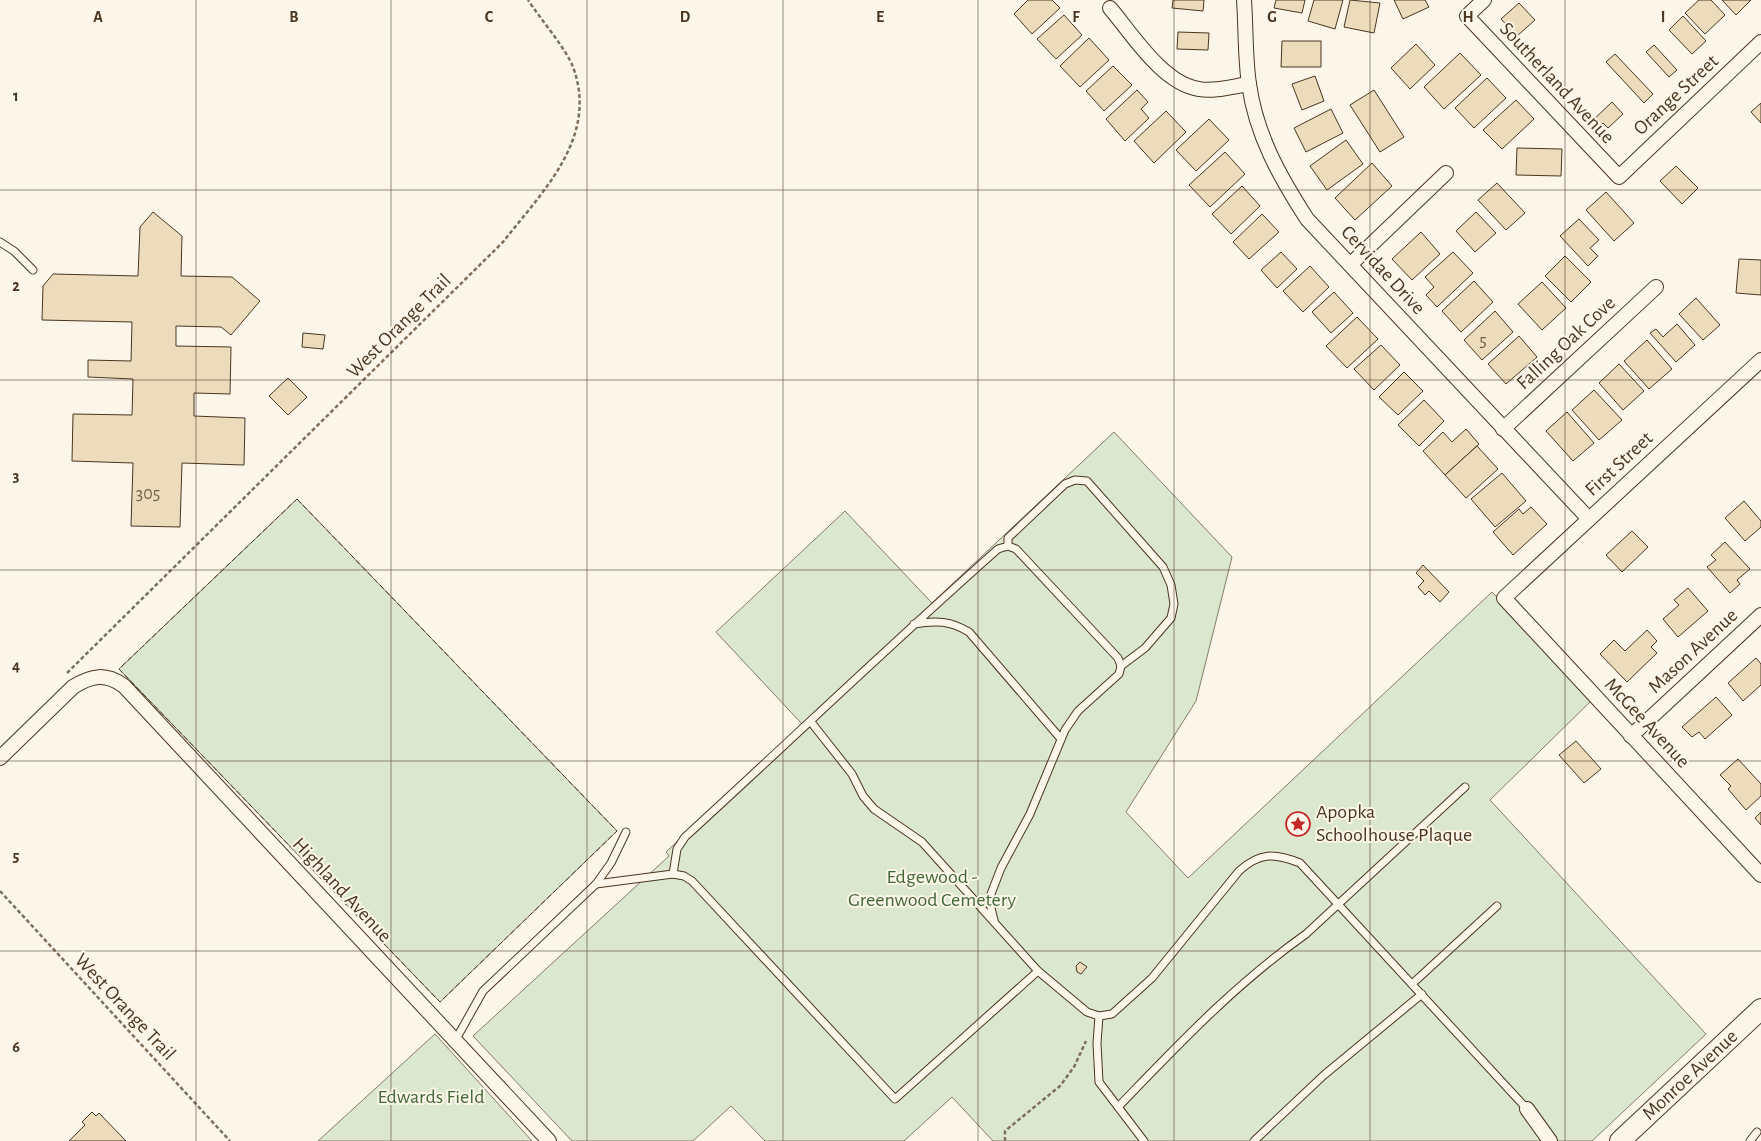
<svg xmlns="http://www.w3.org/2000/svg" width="1761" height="1141" font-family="'Alegreya Sans',sans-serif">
<rect width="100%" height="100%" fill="#fbf6e9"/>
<g fill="#dce7d0" stroke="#887966">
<path d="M1114,432l118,125 -36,144 -70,111 62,66 304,-286 100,108 -102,100 216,234 -114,107h-599l-41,-44 -48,44h-139l-34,-35 -38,35h-121l-99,-105 196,-180 -3,-4 136,-128 -86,-92 129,-121 87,92z"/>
<path d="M297,499l320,332 -177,171 -321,-333z"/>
<path d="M435,1034l97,107h-214z"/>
</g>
<g fill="#ecdcbc" stroke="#4a3520">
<path d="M1028,0h24l8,8 -28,26 -18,-20z"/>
<path d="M1173,0h31l-1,11 -31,-3z"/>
<path d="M1276,0h29l-3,13 -28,-5z"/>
<path d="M1314,0h29l-8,29 -27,-8z"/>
<path d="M1350,0l30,3 -6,30 -30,-6z"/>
<path d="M1394,0h31l4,7 -26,12z"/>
<path d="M1699,0h12l14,15 -20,19 -20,-21z"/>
<path d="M1722,0h29l-15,15z"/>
<path d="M1519,3l16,17 -18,16 -16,-17z"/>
<path d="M1064,15l18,20 -26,24 -19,-20z"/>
<path d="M1683,16l23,25 -14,13 -23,-24z"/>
<path d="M1178,32l31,1 -1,17 -31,-1z"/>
<path d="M1089,38l20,22 -29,27 -20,-21z"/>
<path d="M1282,41h39v26h-40z"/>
<path d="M1416,44l19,21 -25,24 -19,-21z"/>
<path d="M1654,45l23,25 -8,7 -23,-25z"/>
<path d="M1460,53l21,22 -37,34 -20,-22z"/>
<path d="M1615,54l38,40 -9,9 -38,-41z"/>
<path d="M1113,66l19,19 -28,26 -18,-20z"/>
<path d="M1315,76l9,25 -22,9 -10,-26z"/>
<path d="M1487,78l19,20 -32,30 -19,-20z"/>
<path d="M1137,90l11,12 -7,7 8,9 -24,23 -19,-22z"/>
<path d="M1374,90l30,47 -24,15 -30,-47z"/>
<path d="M1516,100l18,19 -32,30 -19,-19z"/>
<path d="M1612,102l11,12 -15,14 -5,-5 -8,8 -6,-7z"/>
<path d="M1761,103v20l-10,-11z"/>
<path d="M1331,109l12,24 -37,19 -12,-24z"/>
<path d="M1166,111l20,21 -32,31 -20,-22z"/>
<path d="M1209,119l20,21 -33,31 -20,-21z"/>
<path d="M1346,140l17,24 -36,26 -17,-24z"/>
<path d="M1517,148l45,1 -1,27 -45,-1z"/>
<path d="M1225,152l20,22 -35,33 -21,-22z"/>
<path d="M1372,163l20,23 -37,34 -20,-22z"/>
<path d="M1676,166l22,22 -16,16 -22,-23z"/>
<path d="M1497,183l28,30 -19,17 -28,-30z"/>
<path d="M1242,186l18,20 -29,28 -19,-20z"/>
<path d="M1606,192l28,31 -20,18 -28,-31z"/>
<path d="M153,212l29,24 -1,40 51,1 28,24 -29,34 -10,-8 -45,-1v20l55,1 -1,47 -36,-1v23l51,2 -1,47 -62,-2 -2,64 -49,-1 2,-63 -61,-2 1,-47 59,1 1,-36 -45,-2v-17l43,1 1,-39 -90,-2 1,-34 10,-12 85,2 2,-49z"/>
<path d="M1476,212l20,21 -21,19 -19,-21z"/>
<path d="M1262,214l17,18 -30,27 -16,-17z"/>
<path d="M1579,219l20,21 -9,8 8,8 -10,10 -28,-30z"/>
<path d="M1421,232l19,22 -28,26 -20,-21z"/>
<path d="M1281,252l16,17 -20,19 -16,-18z"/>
<path d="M1453,252l20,21 -36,34 -11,-12 8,-8 -9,-10z"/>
<path d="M1565,256l26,26 -20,20 -26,-26z"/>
<path d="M1739,259l22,1v35l-25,-2z"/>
<path d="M1310,266l19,21 -26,25 -20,-21z"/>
<path d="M1474,281l19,21 -32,30 -19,-21z"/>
<path d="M1542,282l24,26 -24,22 -24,-26z"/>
<path d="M1334,292l19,21 -22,20 -19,-21z"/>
<path d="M1696,298l24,27 -17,15 -24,-26z"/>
<path d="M1495,311l18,21 -31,28 -18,-20z"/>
<path d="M1357,317l21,22 -31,29 -21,-22z"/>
<path d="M1677,324l18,21 -19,17 -26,-29 6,-4 7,8z"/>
<path d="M303,333l22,2 -2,14 -21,-2z"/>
<path d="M1519,336l18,21 -31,27 -18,-20z"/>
<path d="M1647,340l25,29 -23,20 -25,-28z"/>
<path d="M1381,345l19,20 -26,25 -20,-21z"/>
<path d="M1619,364l25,27 -21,19 -24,-27z"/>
<path d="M1404,372l19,19 -25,24 -19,-18z"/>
<path d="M288,378l19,19 -19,18 -19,-19z"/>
<path d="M1594,390l28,30 -23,20 -27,-30z"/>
<path d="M1424,400l20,21 -25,25 -21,-21z"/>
<path d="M1567,412l27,31 -21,18 -27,-30z"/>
<path d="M1466,429l13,15 -34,31 -22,-24 20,-19 9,10z"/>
<path d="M1477,446l21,23 -32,29 -21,-23z"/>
<path d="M1502,473l24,28 -31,26 -24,-28z"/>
<path d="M1744,501l17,20v6l-16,14 -20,-23z"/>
<path d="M1531,507l16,17 -34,31 -20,-23 26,-23 4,5z"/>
<path d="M1632,531l16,16 -26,25 -16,-17z"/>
<path d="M1725,542l25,27 -13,11 3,4 -10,9 -23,-26 9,-7 -5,-5z"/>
<path d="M1423,565l26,27 -9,10 -11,-11 -4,4 -7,-8 6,-6 -8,-8z"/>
<path d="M1688,588l20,23 -30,26 -15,-18 16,-14 -5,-5z"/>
<path d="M1647,630l10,11 -6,6 6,6 -30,29 -27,-28 14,-14 11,11z"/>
<path d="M1756,658l5,6v21l-18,16 -15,-18z"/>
<path d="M1716,697l16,18 -27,24 -6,-7 -7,5 -10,-10z"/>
<path d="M1576,741l25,28 -17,14 -25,-28z"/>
<path d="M1738,759l23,25v12l-15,14 -18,-21 3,-3 -11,-11z"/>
<path d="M1761,812v13l-6,-7z"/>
<path d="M1080,962l7,5 -6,7 -4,-2 -1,-6z"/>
<path d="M92,1112l4,4 3,-3 27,28h-57l16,-16 -3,-3z"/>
</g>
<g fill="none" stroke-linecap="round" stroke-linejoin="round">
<g stroke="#4a3520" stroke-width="9">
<g id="lane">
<path d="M0,242l14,9 19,19"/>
<path d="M1008,546v-8l57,-54 10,-4 12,1 76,86 8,18 3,19 -3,14 -26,30 -24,18"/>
<path d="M914,624c22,-4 37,-3 55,8l92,107"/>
<path d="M811,722l41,52 11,22 11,13 48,33 116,129 49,41 12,4 13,-2 40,-36 87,-107c21,-19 36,-18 61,-8l227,246"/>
<path d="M673,874l4,-25 8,-12c105,-96 207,-194 313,-288l10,-3 8,3 102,109 3,8 -2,8 -41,37 -13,19 -35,84 -29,54 -10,26v14l3,12"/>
<path d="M596,884l77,-10 11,2 8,5 203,218 143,-128"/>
<path d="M1412,984l85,-78"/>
<path d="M1099,1016l-2,27 2,39 45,59"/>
<path d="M455,1041l28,-50 113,-107 15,-21 15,-31"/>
<path d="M1118,1107c61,-63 116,-122 188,-173l159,-147"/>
<path d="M1254,1141l70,-66 98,-81"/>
<path d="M1750,1141l7,-9"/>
</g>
</g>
<g stroke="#4a3520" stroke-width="16">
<g id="street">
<path d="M1244,0c2,28 1,57 5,84 7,51 31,93 58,135l282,300"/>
<path d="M1484,0l-17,16 152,161 142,-135"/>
<path d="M1110,8c22,26 53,76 89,81 15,3 35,-3 50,-5"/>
<path d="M1351,264l95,-91"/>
<path d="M1761,360l-257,238 257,277"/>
<path d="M1503,429l153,-142"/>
<path d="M1631,736l130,-121"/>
<path d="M0,758l73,-71c19,-12 33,-14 51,-1l425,455"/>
<path d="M1527,1109l23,32"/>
</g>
</g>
<g stroke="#4a3520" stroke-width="22">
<path id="secondary" d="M1620,1141l141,-132"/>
</g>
<g stroke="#7f6f5c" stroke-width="2.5" stroke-dasharray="4 2.5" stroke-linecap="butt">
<path d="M67,673l436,-431c40,-51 96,-105 70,-175 -6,-17 -34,-50 -45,-67"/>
<path d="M0,891l230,250"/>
<path d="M1005,1141v-10l55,-45 14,-19 12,-26"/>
</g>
<use href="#lane" stroke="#fbf6e9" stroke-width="7"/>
<use href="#street" stroke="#fbf6e9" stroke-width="14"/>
<use href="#secondary" stroke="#fbf6e9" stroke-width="20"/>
<path stroke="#4a3520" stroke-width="1" stroke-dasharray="6 2.5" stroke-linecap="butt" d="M297,499l320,332 -177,171 -321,-333z"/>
</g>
<path fill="none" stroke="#4a3520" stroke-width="1" stroke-opacity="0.55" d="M196,0v1141M391,0v1141M587,0v1141M783,0v1141M978,0v1141M1174,0v1141M1370,0v1141M1565,0v1141M0,190h1761M0,380h1761M0,570h1761M0,761h1761M0,951h1761"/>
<defs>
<g id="sight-ring" transform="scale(1.25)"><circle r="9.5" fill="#fbf6e9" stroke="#c62828" stroke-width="1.5"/><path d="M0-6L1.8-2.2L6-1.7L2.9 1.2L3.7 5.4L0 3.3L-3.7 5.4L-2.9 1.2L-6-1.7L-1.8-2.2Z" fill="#c62828"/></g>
</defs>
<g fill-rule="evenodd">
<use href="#sight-ring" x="1298" y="824"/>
</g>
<g text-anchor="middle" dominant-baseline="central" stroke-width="4" stroke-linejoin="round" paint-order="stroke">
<g font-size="18" fill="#725f47">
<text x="1483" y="341">5</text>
<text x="148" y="494">305</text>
</g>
<g font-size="20" fill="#4a3520" stroke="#fbf6e9">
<text transform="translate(1557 83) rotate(47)">Southerland Avenue</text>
<text transform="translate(1676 95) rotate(-43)">Orange Street</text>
<text transform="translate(1383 270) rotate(47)">Cervidae Drive</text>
<text transform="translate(399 326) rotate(-45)">West Orange Trail</text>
<text transform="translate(1566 343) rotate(-43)">Falling Oak Cove</text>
<text transform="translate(1619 464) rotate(-43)">First Street</text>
<text transform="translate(1693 651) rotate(-43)">Mason Avenue</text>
<text transform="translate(1647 723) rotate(47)">McGee Avenue</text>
<text transform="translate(342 890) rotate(47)">Highland Avenue</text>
<text transform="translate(125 1007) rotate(47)">West Orange Trail</text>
<text transform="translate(1690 1075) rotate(-43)">Monroe Avenue</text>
</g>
<g font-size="20" fill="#4a3520" stroke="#fbf6e9" text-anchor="start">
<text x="1316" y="812">Apopka<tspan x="1316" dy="23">Schoolhouse Plaque</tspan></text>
</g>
<g font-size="20" fill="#436837" stroke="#fbf6e9">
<text x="932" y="877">Edgewood -<tspan x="932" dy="23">Greenwood Cemetery</tspan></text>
<text x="431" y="1097">Edwards Field</text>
</g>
</g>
<g font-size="16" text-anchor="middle" font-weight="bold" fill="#4a3520" stroke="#fbf6e9" stroke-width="4" stroke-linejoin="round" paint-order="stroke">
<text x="98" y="22">A</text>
<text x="294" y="22">B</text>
<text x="489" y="22">C</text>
<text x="685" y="22">D</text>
<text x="880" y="22">E</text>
<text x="1076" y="22">F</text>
<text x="1272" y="22">G</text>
<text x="1468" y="22">H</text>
<text x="1663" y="22">I</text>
<text x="16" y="101">1</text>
<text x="16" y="291">2</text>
<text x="16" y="481">3</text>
<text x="16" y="671">4</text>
<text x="16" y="861">5</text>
<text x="16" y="1052">6</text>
</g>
</svg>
